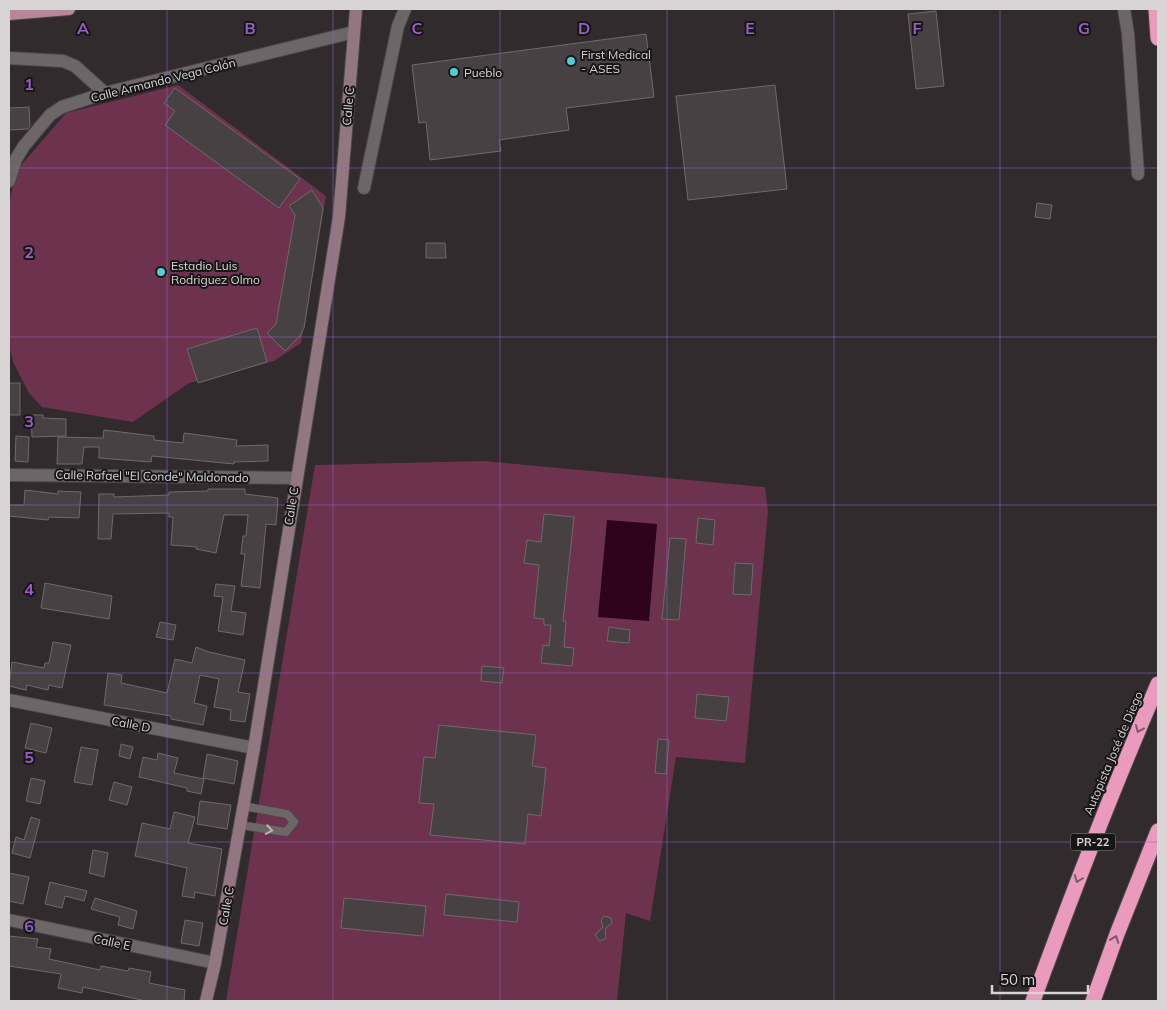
<svg xmlns="http://www.w3.org/2000/svg" width="1167" height="1010" font-family="Mulish,sans-serif">
<rect width="100%" height="100%" fill="#312b2d"/>
<g fill="#6c324e">
<path d="M178,85l148,111 -25,147 -27,18 -85,22 -56,39 -91,-15 -13,-14 -15,-29 -5,-18v-144l8,-32 49,-57z"/>
<path d="M484,461l281,26 3,24 -23,252 -69,-6 -26,164 -24,-8 -9,88h-391l89,-536z"/>
</g>
<path fill="#2d021a" d="M607,520l50,4 -8,97 -51,-4z"/>
<g fill="#474143" stroke="#6f696c">
<path d="M936,11l8,75 -28,3 -8,-75z"/>
<path d="M646,34l8,63 -88,11 3,22 -70,10 2,11 -71,9 -4,-38 -7,1 -7,-58z"/>
<path d="M775,85l12,104 -99,11 -12,-104z"/>
<path d="M175,88l125,91 -21,29 -114,-83 10,-14 -11,-8z"/>
<path d="M29,107l1,19 -2,3 -19,1v-22z"/>
<path d="M312,190l11,18 -19,120 -4,8 -15,15 -18,-18 9,-9 19,-109 -6,-9z"/>
<path d="M1037,203l15,2 -2,14 -15,-2z"/>
<path d="M426,243h19l1,15h-20z"/>
<path d="M257,328l10,34 -69,21 -11,-34z"/>
<rect x="9" y="383" width="11" height="32"/>
<path d="M31,415h12v3l23,1v17l-34,1z"/>
<path d="M104,430l50,6v4l29,3 1,-10 53,7 -1,6 32,-1v16l-34,1v2l-82,-8 -1,6 -52,-4v-11h-15l-2,17h-25l1,-27 45,1z"/>
<path d="M16,436l13,1 -1,25 -13,-1z"/>
<path d="M208,489h37v5l33,4 -2,27 -10,-1 -6,64 -19,-2 4,-32h-4l2,-18h3l2,-21h-24l-8,38 -20,-4 1,-2 -26,-2 2,-28h-4v-4l-56,1 -2,25h-13l1,-45h15v3l55,-2v-3l39,-1z"/>
<path d="M25,490l33,4v-3l23,1 -2,26 -30,-1 -1,3 -39,-4v-11h15z"/>
<path d="M544,514l30,3 -11,104h3l-2,26 10,1 -2,18 -31,-3 2,-18 6,1 2,-21h-7v-6l-10,-1 5,-53 -15,-2 3,-23 14,2z"/>
<path d="M698,518l17,2 -2,25 -17,-2z"/>
<path d="M670,538l16,1 -7,81 -17,-1z"/>
<path d="M735,563l18,1 -2,31 -18,-1z"/>
<path d="M45,583l67,13 -3,23 -68,-11z"/>
<path d="M216,584l19,2 -4,25 15,2 -3,22 -25,-4 5,-34 -9,-1z"/>
<path d="M160,622l16,3 -3,15 -17,-3z"/>
<path d="M609,627l21,3 -1,13 -22,-2z"/>
<path d="M53,642l18,3 -9,43 -13,-3 -1,5 -21,-5 -1,5 -17,-4 3,-24 32,6 1,-5h4z"/>
<path d="M196,647l13,5 36,8 -7,32 12,2 -5,28 -15,-2 1,-10 -17,-3 5,-28 -19,-4 -6,28 13,3 -4,19 -32,-6v-3l-67,-11 4,-32 14,2 -1,8 46,10 8,-34 17,4z"/>
<path d="M482,666l22,2 -2,15 -21,-2z"/>
<path d="M697,694l32,3 -3,24 -31,-3z"/>
<path d="M31,723l21,5 -6,25 -21,-5z"/>
<path d="M439,725l97,10 -4,31 14,2 -5,48 -13,-2 -3,30 -95,-9 4,-31 -15,-1 5,-46 11,1z"/>
<path d="M658,739l11,1 -3,34 -11,-1z"/>
<path d="M121,744l12,3 -3,12 -11,-3z"/>
<path d="M81,747l17,3 -6,35 -18,-3z"/>
<path d="M158,753l20,5 -4,15 30,6 -3,15 -14,-3v-3l-48,-11 4,-20 14,3z"/>
<path d="M207,754l31,7 -4,23 -31,-6z"/>
<path d="M31,778l14,3 -5,23 -14,-3z"/>
<path d="M114,782l18,5 -5,18 -18,-5z"/>
<path d="M200,801l31,4 -4,24 -30,-5z"/>
<path d="M174,812l21,5 -7,26 34,6 -7,47 -20,-4 -1,6 -12,-2 5,-28 -52,-12 7,-33 28,6z"/>
<path d="M31,817l9,3 -10,38 -18,-5 4,-16 8,3z"/>
<path d="M93,850l15,3 -4,24 -15,-4z"/>
<path d="M9,873l20,4 -6,27 -14,-3z"/>
<path d="M50,882l37,9 -3,10 -19,-5 -3,12 -17,-4z"/>
<path d="M446,894l73,8 -2,20 -73,-7z"/>
<path d="M95,898l42,13 -4,18 -15,-4 2,-8 -29,-8z"/>
<path d="M344,898l82,8 -3,30 -82,-8z"/>
<path d="M604,916l7,2 1,5 -7,6 1,9 -6,3 -5,-6 8,-8 -2,-7z"/>
<path d="M185,920l18,3 -4,23 -18,-3z"/>
<path d="M9,936l29,3 -2,8 15,2 -2,10 51,11 1,-4 27,5 1,-3 22,4 -2,11 36,7 -1,11h-38l-63,-14 -1,6 -24,-5 3,-14 -52,-8z"/>
</g>
<g fill="none" stroke-linecap="round" stroke-linejoin="round">
<g stroke="#4b4648" stroke-width="9">
<path id="lane" d="M240,825l46,7 8,-10 -7,-8 -44,-8"/>
</g>
<g stroke="#4b4648" stroke-width="14">
<g id="street">
<path d="M1124,9l4,25 10,140"/>
<path d="M9,58l54,3 12,5 30,27"/>
<path d="M9,181l7,-22 8,-13 26,-31 12,-8 43,-14 249,-61"/>
<path d="M364,188l34,-162 7,-17"/>
<path d="M9,475l286,3"/>
<path d="M9,700l245,48"/>
<path d="M9,920l206,43"/>
</g>
</g>
<g stroke="#4b4648" stroke-width="14">
<path id="secondary" d="M206,1001l9,-38 39,-215 85,-531 17,-208"/>
</g>
<g stroke="#4b4648" stroke-width="14">
<path id="primary" d="M9,14l60,-5"/>
</g>
<g stroke="#4b4648" stroke-width="17">
<g id="highway">
<path d="M1156,9l2,29"/>
<path d="M1033,1001c39,-107 80,-213 125,-317"/>
<path d="M1093,1001l24,-67 41,-103"/>
</g>
</g>
<use href="#lane" stroke="#6d6669" stroke-width="8"/>
<use href="#street" stroke="#6d6669" stroke-width="12"/>
<use href="#secondary" stroke="#927682" stroke-width="12"/>
<use href="#primary" stroke="#b8869b" stroke-width="12"/>
<use href="#highway" stroke="#ea9bbd" stroke-width="15"/>
</g>
<defs><path id="oneway-chevron" d="M-2-3.5L2.5 0L-2 3.5" fill="none" stroke-width="1.6" stroke-linecap="round" stroke-linejoin="round" transform="scale(1.25)"/></defs>
<g stroke="#80586a">
<use href="#oneway-chevron" transform="translate(1139 729) rotate(113)"/>
<use href="#oneway-chevron" transform="translate(1078 879) rotate(111)"/>
<use href="#oneway-chevron" transform="translate(1115 939) rotate(-70)"/>
</g>
<use stroke="#b8b3b5" href="#oneway-chevron" transform="translate(269 830) rotate(10)"/>
<path fill="none" stroke="#975ec6" stroke-width="1" stroke-opacity="0.55" d="M167,9v992M333,9v992M500,9v992M667,9v992M834,9v992M1000,9v992M9,168h1149M9,337h1149M9,505h1149M9,673h1149M9,842h1149"/>
<g fill="#52ccd5" stroke="#171516" stroke-width="2">
<circle cx="571" cy="61" r="5"/>
<circle cx="454" cy="72" r="5"/>
<circle cx="161" cy="272" r="5"/>
</g>
<g text-anchor="middle" dominant-baseline="central" stroke-width="4" stroke-linejoin="round" paint-order="stroke">
<rect fill="#171516" stroke="#9e9b9c" stroke-width="1" x="1070.5" y="833.5" width="45" height="17" rx="4"/>
<g font-size="11" font-weight="bold" fill="#d8d4d5">
<text x="1093" y="842">PR-22</text>
</g>
<g font-size="12" fill="#d8d4d5" stroke="#171516" text-anchor="start">
<text x="581" y="54">First Medical<tspan x="581" dy="14">- ASES</tspan></text>
<text x="464" y="72">Pueblo</text>
<text x="171" y="265">Estadio Luis<tspan x="171" dy="14">Rodriguez Olmo</tspan></text>
</g>
<g font-size="12" fill="#d8d4d5" stroke="#171516">
<text transform="translate(163 80) rotate(-14)">Calle Armando Vega Colón</text>
<text transform="translate(348 106) rotate(-85)">Calle C</text>
<text transform="translate(152 476) rotate(1)">Calle Rafael "El Conde" Maldonado</text>
<text transform="translate(291 506) rotate(-81)">Calle C</text>
<text transform="translate(131 724) rotate(11)">Calle D</text>
<text transform="translate(1113 753) rotate(-67)">Autopista José de Diego</text>
<text transform="translate(226 906) rotate(-80)">Calle C</text>
<text transform="translate(112 942) rotate(12)">Calle E</text>
</g>
</g>
<g font-size="16" text-anchor="middle" font-weight="bold" fill="#975ec6" stroke="#171516" stroke-width="4" stroke-linejoin="round" paint-order="stroke">
<text x="83" y="34">A</text>
<text x="250" y="34">B</text>
<text x="417" y="34">C</text>
<text x="584" y="34">D</text>
<text x="750" y="34">E</text>
<text x="917" y="34">F</text>
<text x="1084" y="34">G</text>
<text x="29" y="90">1</text>
<text x="29" y="258">2</text>
<text x="29" y="427">3</text>
<text x="29" y="595">4</text>
<text x="29" y="763">5</text>
<text x="29" y="932">6</text>
</g>
<rect width="1167" height="1010" fill="none" stroke="#d8d4d5" stroke-width="20"/>
<path d="M992 985v8h96v-8" fill="none" stroke="#d8d4d5" stroke-width="2.5"/>
<text x="1000" y="985" font-size="15" fill="#d8d4d5" stroke="#171516" stroke-width="4" paint-order="stroke">50 m</text>
</svg>
